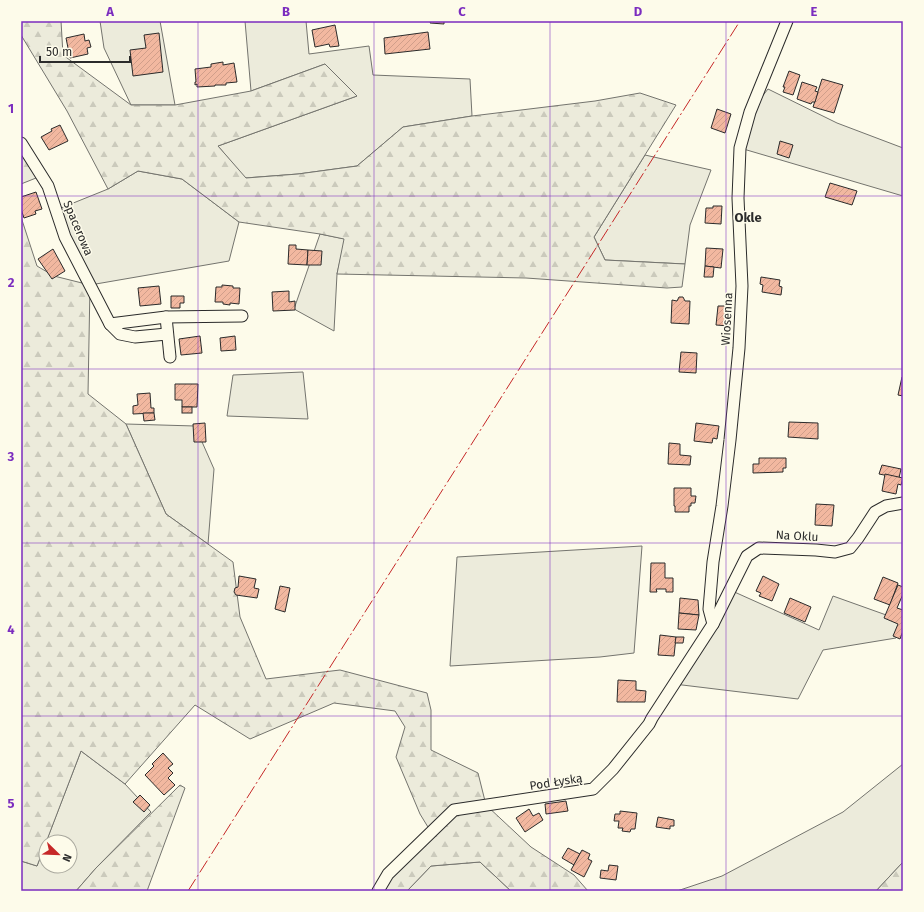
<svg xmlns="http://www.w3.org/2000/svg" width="924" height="912" font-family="'Fira Sans',sans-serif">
<defs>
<pattern id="forest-firs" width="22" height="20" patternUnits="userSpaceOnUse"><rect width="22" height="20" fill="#ecebdb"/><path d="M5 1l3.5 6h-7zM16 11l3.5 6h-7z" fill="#cbcabc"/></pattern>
<pattern id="building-hatch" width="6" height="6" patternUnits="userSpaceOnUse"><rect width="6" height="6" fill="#f2b8a0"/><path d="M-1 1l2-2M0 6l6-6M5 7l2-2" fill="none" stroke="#d09e8a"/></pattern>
</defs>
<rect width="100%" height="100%" fill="#fdfbea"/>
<g fill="#ecebdb" stroke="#74746e">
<path d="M100,21h60l15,84h-44l-27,-57z"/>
<path d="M245,21h61l3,33 60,-8 4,29 97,4 2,37 -69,11 -46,39 -59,8 -53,4 -27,-32 139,-50 -32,-32 -74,27z"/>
<path d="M768,89l69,34 66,25v48l-163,-48 10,-36z"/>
<path d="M645,155l66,15 -21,55 -5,39 -80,-4 -11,-23z"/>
<path d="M138,171l44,8 57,43 -10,39 -139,24 -34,-75 52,-21z"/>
<path d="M320,234l25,5 -8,35 -3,57 -40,-22z"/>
<path d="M303,372l5,47 -81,-3 6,-41z"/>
<path d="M126,424l69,2 19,43 -6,75 -42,-30z"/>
<path d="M642,546l-8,107 -34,4 -150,9 7,-109z"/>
<path d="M730,590l89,40 14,-34 70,25v3l-7,14 -73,12 -25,49 -124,-15z"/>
<path d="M81,751l44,33 26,28 -55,56 -20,23h-55v-30l16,5 9,-24v24h24v-24h-24z"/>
<path d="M903,764v98l-27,29h-199l45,-15 121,-64z"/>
<path d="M480,862l31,29h-104l24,-25z"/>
</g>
<g fill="url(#forest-firs)" stroke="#74746e">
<path d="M21,21h40l2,34 68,50h44l76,-14 74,-27 32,32 -139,50 28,32 52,-4 59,-8 46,-39 69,-11 123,-15 45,-8 36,12 -82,132 11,23 80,4 -3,23 -15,1 -141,-10 -189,-4 7,-35 -24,-5 -81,-12 -57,-43 -44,-8 -30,18 -41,-78 -46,-76z"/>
<path d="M21,147l20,29 -20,8z"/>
<path d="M21,217l16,49 17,10 36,9 -2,109 38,30 40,90 67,48 7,55 26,62 74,-9 87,23 4,17v40l47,23 8,32 45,42 43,28 14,16h-77l-31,-29 -49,4 -24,25h-23l-2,-5 49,-54 -11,-18 -24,-57 9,-30 -10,-16 -61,-8 -84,36 -55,-34 -70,79 -44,-33 -44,115 -16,-5z"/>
<path d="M180,785l5,3 -38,103h-71l20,-23z"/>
<path d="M903,862v29h-27z"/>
</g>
<g fill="url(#building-hatch)" stroke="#2b2b2b">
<path d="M431,21h13v3l-14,-1z"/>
<path d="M335,25l4,21 -9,1 -1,-3 -14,3 -3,-17z"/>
<path d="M428,32l2,17 -45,5 -1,-16z"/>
<path d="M159,33l4,39 -30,4 -3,-26 16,-2 -2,-13z"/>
<path d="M84,34l1,7 4,-1 2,7 -4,1 1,6 -18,4 -4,-20z"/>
<path d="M223,62v3l11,-2 3,19 -11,1v2h-11v1l-18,1v-3l-2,1v-3h1l-1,-13 16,-2v-3z"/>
<path d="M789,71l11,4 -7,20 -10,-3 2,-5h-2z"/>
<path d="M822,79l21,6 -9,28 -21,-6z"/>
<path d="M802,82l15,5 -2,4 3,1 -3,10h-3l-1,2 -14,-5z"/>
<path d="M717,109l14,5 -6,19 -14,-5z"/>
<path d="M60,125l8,16 -19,9 -8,-13 11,-6 -1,-2z"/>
<path d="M780,141l13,4 -4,13 -12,-4z"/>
<path d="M830,183l27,8 -5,14 -27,-8z"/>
<path d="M36,192l6,17 -7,2 1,3 -12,4 -3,-9v-12z"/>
<path d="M713,206h9l-1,18 -16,-1 1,-15h7z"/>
<path d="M289,245h7v4l12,1 -1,15 -19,-1z"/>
<path d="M706,248l17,1 -2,19 -16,-2z"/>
<path d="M53,249l12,22 -13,8 -14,-20z"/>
<path d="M308,250l14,1 -1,14h-14z"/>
<path d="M705,266l9,1 -1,10h-9z"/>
<path d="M761,277l19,3 -1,6 3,1 -1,8 -19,-3 1,-7 -3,-1z"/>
<path d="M222,285l11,1v2h7l-1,16 -9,-1v2l-7,-1v-2h-8l1,-15h6z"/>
<path d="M159,286l2,18 -21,2 -2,-18z"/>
<path d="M289,291v11l6,-1v9l-22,1 -1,-19z"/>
<path d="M171,296h13v7h-4v5h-9z"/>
<path d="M679,297h4l2,4h5l-1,23 -18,-1 1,-23 5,1z"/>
<path d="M718,306h9l-1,15h3v5l-13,-1z"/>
<path d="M200,336l2,17 -21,2 -2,-16z"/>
<path d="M235,336l1,14 -15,1 -1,-13z"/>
<path d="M681,352l16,1 -1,20 -17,-1z"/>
<path d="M902,377h1v19l-5,-1z"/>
<path d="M175,384h23l-1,23h-15v-7h-7z"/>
<path d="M150,393l1,15h3v5l-21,1v-8l5,-1 -1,-11z"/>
<rect x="182" y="407" width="10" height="6"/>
<path d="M143,413h11l1,7 -11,1z"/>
<path d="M789,422l29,1v16l-30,-2z"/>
<path d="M205,423l1,19h-12l-1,-18z"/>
<path d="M696,423l23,3 -2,13 -4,-1 -1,5 -18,-2z"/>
<path d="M669,443l11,1v11l11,1 -1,9 -22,-1z"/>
<path d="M759,458h27v10h-3v4l-30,1v-9h6z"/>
<path d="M882,465l19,4 -2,9 -20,-4z"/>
<path d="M885,474l18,4 -2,7 -3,-1 -2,10 -14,-3z"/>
<path d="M674,488h17v8h5l-1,7h-4v3h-2v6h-14v-6h-1z"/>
<path d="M816,504l18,1 -2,21 -17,-1z"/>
<path d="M651,563h14v15h8v14h-7v-3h-10l1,3h-7z"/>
<path d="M239,576l17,3 -2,9 5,1 -2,9 -21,-3 -2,-3 1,-4 3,-1z"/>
<path d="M763,576l16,8 -7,17 -13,-5 2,-3 -5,-2z"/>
<path d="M883,577l15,6 -8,22 -16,-6z"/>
<path d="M898,585l5,2v7l-6,14 6,2v21l-3,8 -7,-3 5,-12 -14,-6z"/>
<path d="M280,586l10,2 -5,24 -10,-3z"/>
<path d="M680,598l18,2 1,15 -20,-2z"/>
<path d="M790,598l21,9 -6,15 -21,-9z"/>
<path d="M679,613l20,2 -3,15 -18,-1z"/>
<path d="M660,635l16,2 -2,19 -16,-1z"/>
<path d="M676,637h8l-1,6h-8z"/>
<path d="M618,680l18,1v9l10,1 -1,11h-28z"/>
<path d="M163,753l10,11 -5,4 5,5 -5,5 7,7 -11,10 -19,-20 9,-9 -2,-2z"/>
<path d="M140,795l10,10 -6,7 -11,-10z"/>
<path d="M566,801l2,10 -22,3 -1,-10z"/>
<path d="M529,809l4,7 6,-3 4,7 -18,12 -9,-14z"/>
<path d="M620,811l17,2 -2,16h-4l-1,3 -8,-1 1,-3h-5l1,-7h-5l1,-7h5z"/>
<path d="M658,817l16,3v6h-4v3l-14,-2z"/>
<path d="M568,848l12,6 -6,11 -12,-7z"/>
<path d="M582,850l8,4 -2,5 4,2 -8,16 -13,-7z"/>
<path d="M609,865l9,1 -2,14 -16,-2 1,-8 7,1z"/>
</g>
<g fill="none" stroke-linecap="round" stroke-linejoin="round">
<g stroke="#2b2b2b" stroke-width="13">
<g id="minor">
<path d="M21,143l27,43 17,51 45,87 56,-7 76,-1"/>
<path d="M166,317l4,40"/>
<path d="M110,324l10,10 15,3 32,-3"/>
<path d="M713,624l-4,-15 4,-47 9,-56 8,-66 9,-92 3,-62 -4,-88 2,-50 10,-36 37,-91"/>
<path d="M378,891l10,-17 66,-64 139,-21 20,-20 36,-45 3,-6 61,-94 34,-68 12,-8 57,2 19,2 15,-4 8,-10 17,-26 11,-6 17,-3"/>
</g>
</g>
<use href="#minor" stroke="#fdfbea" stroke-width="11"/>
<path stroke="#c62828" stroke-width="1" stroke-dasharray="14 3 2 3" stroke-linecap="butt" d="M188,891l552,-870"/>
</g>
<path fill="none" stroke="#7b2cbf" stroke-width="1" stroke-opacity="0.55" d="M198,21v870M374,21v870M550,21v870M726,21v870M21,196h882M21,369h882M21,543h882M21,716h882"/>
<g text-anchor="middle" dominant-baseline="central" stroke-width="3" stroke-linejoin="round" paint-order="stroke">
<g font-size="12" fill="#2b2b2b" stroke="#fdfbea">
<text transform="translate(78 228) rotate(67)">Spacerowa</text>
<text transform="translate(727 319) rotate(-87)">Wiosenna</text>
<text transform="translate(797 536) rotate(3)">Na Oklu</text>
<text transform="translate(556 782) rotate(-9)">Pod Łyską</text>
</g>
<g font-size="13" font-weight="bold" fill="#2b2b2b" stroke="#fdfbea">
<text x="748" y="217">Okle</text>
</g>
</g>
<rect width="924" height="912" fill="none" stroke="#fdfbea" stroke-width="44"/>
<g transform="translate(58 854) rotate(113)"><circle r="19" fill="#fdfbea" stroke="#a9a89e"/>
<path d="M0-3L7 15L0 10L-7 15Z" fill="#c62828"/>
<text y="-6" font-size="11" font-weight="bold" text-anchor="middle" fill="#2b2b2b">N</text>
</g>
<path d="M40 56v6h90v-6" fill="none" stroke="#2b2b2b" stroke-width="2"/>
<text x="46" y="56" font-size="12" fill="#2b2b2b" stroke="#fdfbea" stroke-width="3" paint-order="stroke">50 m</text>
<rect x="22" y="22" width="880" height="868" fill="none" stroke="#7b2cbf" stroke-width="1.5"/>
<g font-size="13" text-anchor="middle" font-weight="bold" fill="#7b2cbf">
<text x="110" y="16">A</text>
<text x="286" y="16">B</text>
<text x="462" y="16">C</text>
<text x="638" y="16">D</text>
<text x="814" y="16">E</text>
<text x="11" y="113">1</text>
<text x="11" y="287">2</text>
<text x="11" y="461">3</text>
<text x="11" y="634">4</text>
<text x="11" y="808">5</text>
</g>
</svg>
